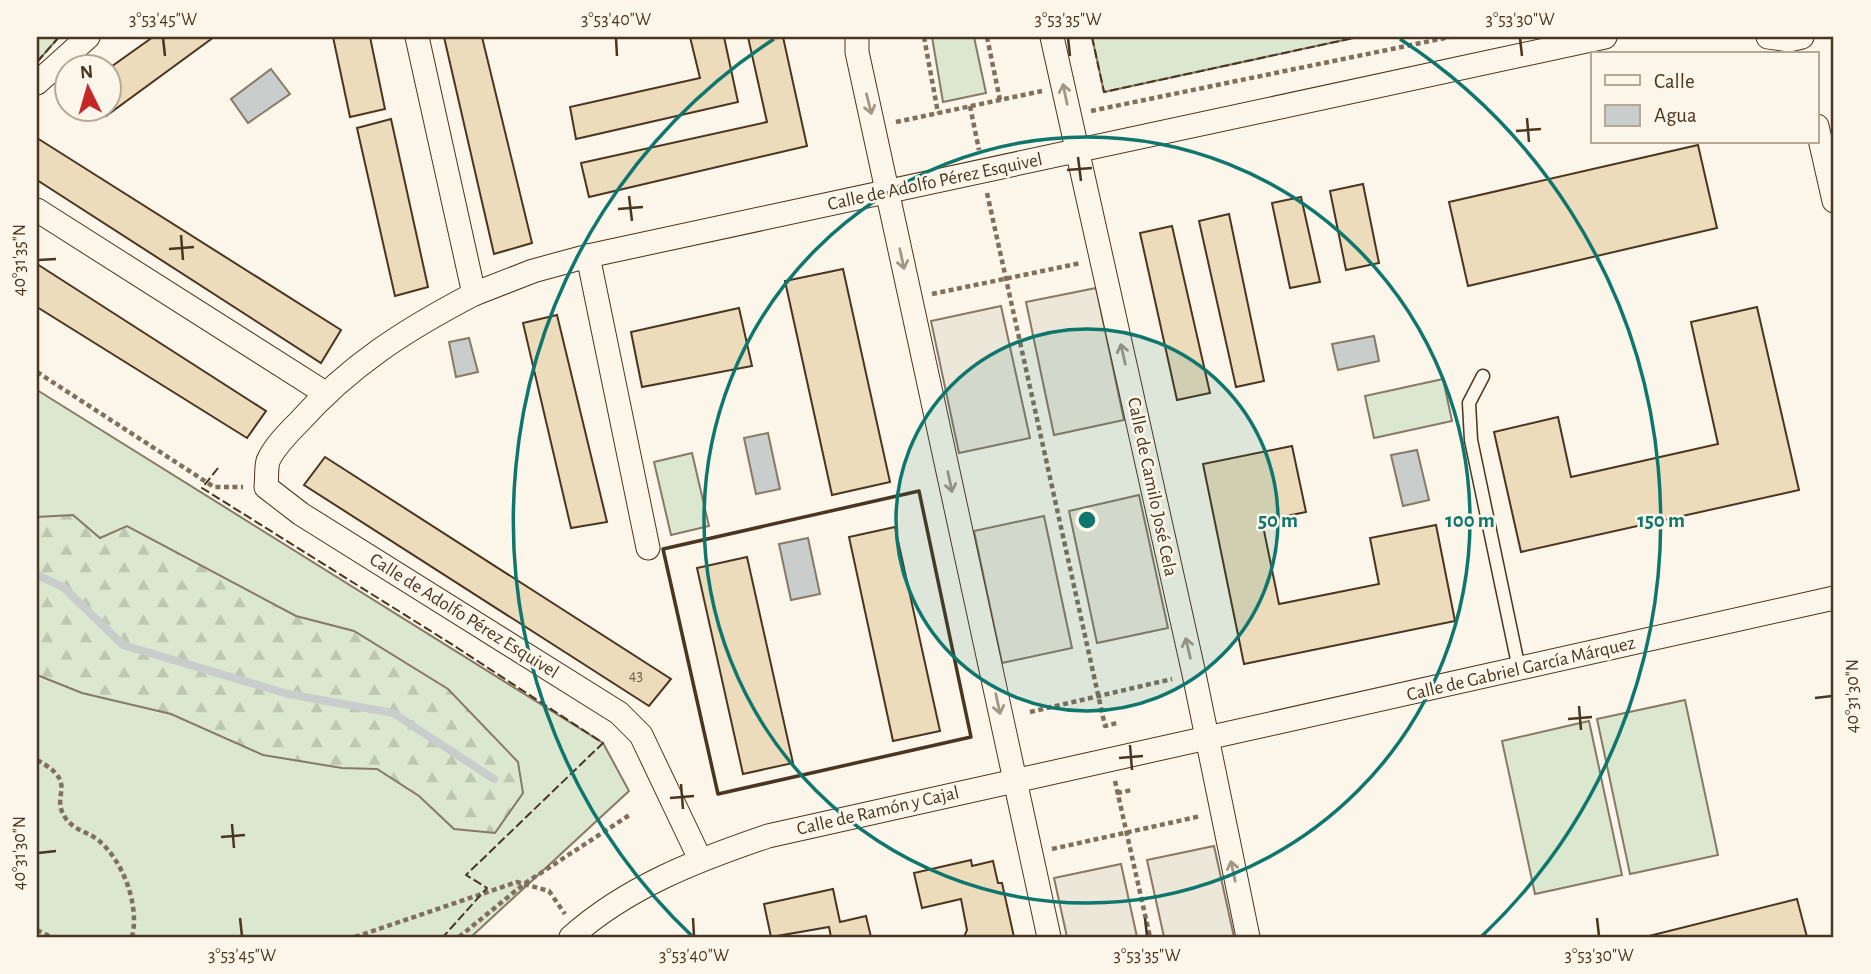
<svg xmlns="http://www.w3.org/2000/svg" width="1871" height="974" font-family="'Alegreya Sans',sans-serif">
<defs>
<pattern id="forest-firs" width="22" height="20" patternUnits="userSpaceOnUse" patternTransform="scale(1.75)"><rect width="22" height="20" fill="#dce7d0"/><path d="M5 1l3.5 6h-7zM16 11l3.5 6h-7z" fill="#bec7b2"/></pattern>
</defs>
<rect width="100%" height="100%" fill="#fbf6e9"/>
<g fill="#dce7d0" stroke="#887966" stroke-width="2">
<path d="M37,37h22l-22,25z"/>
<path d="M932,37h42l12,56 -43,9z"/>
<path d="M1092,37h266l-254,55z"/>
<path d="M1443,379l9,42 -78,17 -9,-42z"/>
<path d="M37,390l566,353 26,48 -158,146h-434z"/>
<path d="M692,453l17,73 -38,9 -17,-73z"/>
<path d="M1685,700l33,155 -88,19 -33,-155z"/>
<path d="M1589,721l33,154 -87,19 -33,-153z"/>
</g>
<path fill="url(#forest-firs)" stroke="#887966" stroke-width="2" d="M73,515l27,23 27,-12 169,90 58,15 94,58 70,73 5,31 -28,40 -41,-4 -35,-33 -42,-27 -35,-1 -79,-13 -92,-41 -89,-21 -45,-18v-158z"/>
<g fill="#ede7d9" stroke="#887966" stroke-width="2">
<path d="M1096,288l28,132 -70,15 -28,-133z"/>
<path d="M1001,306l29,132 -71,15 -28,-132z"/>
<path d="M1139,495l29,133 -71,15 -28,-132z"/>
<path d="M1044,516l28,132 -70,15 -28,-132z"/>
<path d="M1214,846l20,91h-70l-17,-77z"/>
<path d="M1121,864l16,73h-70l-13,-59z"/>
</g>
<g fill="#c9cecd" stroke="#887966" stroke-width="2">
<path d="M271,69l19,25 -42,29 -17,-24z"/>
<path d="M1374,336l5,25 -41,9 -6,-26z"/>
<path d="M469,338l9,34 -22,5 -7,-35z"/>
<path d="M768,433l12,56 -24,5 -12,-56z"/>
<path d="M1417,450l12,50 -26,6 -12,-51z"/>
<path d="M808,538l12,56 -29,6 -12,-56z"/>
</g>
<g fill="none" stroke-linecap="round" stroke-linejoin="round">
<path stroke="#c9cecd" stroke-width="8" d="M37,575l26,12 60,58 165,49 105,19 101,66"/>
</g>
<g fill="#ecdcbc" stroke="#4a3520" stroke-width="2">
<path d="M153,37h61l-108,79 -5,-8h7v-39z"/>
<path d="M333,37h37l15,72 -35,8z"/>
<path d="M444,37h38l50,206 -38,11z"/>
<path d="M690,37h34l14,65 -162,37 -6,-32 130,-29z"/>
<path d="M748,37h35l24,109 -218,51 -8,-34 186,-41z"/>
<path d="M391,119l37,168 -33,9 -38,-168z"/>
<path d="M37,138l304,192 -20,33 -284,-183z"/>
<path d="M1698,145l19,83 -249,58 -19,-84z"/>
<path d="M1363,184l16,79 -33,7 -16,-79z"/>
<path d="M1301,197l19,85 -30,6 -18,-85z"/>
<path d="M1229,214l35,167 -28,6 -37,-166z"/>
<path d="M1172,226l38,167 -33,7 -37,-167z"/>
<path d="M37,264l229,147 -19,27 -210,-131z"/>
<path d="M843,269l47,213 -58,13 -47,-214z"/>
<path d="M1757,307l42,183 -278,62 -27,-120 64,-15 13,60 147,-33 -27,-122z"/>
<path d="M739,308l13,58 -110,21 -11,-55z"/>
<path d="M557,315l50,207 -36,6 -48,-205z"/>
<path d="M1292,446l14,66 -44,9 17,83 100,-20 -9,-46 66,-13 19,96 -211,43 -41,-200z"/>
<path d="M325,457l346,222 -22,27 -345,-221z"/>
<path d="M895,527l45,204 -47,10 -44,-204z"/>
<path d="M747,557l46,206 -50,11 -46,-206z"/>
<path d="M971,860l1,6 21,-5 5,22h4l12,54h-50l3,-7 -6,-31 -39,9 -8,-35z"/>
<path d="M833,889l7,33 26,-6 5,21h-40l-2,-10 -58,10 -7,-33z"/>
<path d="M1797,899l10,38h-162z"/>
</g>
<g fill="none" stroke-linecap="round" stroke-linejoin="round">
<g stroke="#4a3520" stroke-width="15">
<path id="service" d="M1483,376l-14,27 2,37 48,229"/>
</g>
<g stroke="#4a3520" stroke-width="25">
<g id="minor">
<path d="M417,37l57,257c-69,36 -124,71 -176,129 -10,10 -24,24 -30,38 -2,7 -1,18 -2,26l35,27 318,199 22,22 59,124"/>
<path d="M857,37v15l192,885"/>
<path d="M1052,37l142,637 54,263"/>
<path d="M1768,37l21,3 13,-3"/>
<path d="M37,83l51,-46"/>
<path d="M1817,126l17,75"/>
<path d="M37,210l288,183"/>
<path d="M588,256l60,292"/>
<path d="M474,294l59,-23 55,-15 1017,-219"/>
<path d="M571,937c56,-50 126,-77 197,-101l1066,-238"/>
</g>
</g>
<g stroke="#7f6f5c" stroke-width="4.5" stroke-dasharray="5 3.5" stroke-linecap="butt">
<path d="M924,37l14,76"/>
<path d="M987,37l13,63"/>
<path d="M970,106l9,44"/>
<path d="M1091,111l359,-74"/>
<path d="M896,122l146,-31"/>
<path d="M987,193l118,533 12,-3"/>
<path d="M932,294l149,-31"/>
<path d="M37,372l177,115h29"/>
<path d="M1030,712l142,-33"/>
<path d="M37,760c45,24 10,35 30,60 9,11 21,12 31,20 25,20 42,66 34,97"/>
<path d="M1115,781l35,156"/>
<path d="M1117,793l15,-3"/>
<path d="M1052,849l149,-33"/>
<path d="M37,930l14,7"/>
<path d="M355,937l162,-55 32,9 16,23"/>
<path d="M459,937l65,-53 107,-70"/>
</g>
<use href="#service" stroke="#fbf6e9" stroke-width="12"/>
<use href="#minor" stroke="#fbf6e9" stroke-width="23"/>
<g stroke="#4a3520" stroke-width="2" stroke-dasharray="9 3.5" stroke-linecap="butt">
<path d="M1092,37l12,55 254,-55"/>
<path d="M37,62l22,-25"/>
<path d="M218,468l-16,20 251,157 150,98 -137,132 21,13 -44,49"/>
</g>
<path stroke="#4a3520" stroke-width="3.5" d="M919,491l52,246 -253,57 -55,-245z"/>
</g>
<defs><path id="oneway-shaft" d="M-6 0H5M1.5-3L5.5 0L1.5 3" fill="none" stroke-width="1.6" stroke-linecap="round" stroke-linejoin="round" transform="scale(1.75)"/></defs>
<g stroke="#a29684">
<use href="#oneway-shaft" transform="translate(1065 94) rotate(-102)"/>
<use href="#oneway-shaft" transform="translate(869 104) rotate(76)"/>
<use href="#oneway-shaft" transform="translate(902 259) rotate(78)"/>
<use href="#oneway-shaft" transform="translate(1123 354) rotate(-103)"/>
<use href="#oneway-shaft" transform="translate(950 482) rotate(78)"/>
<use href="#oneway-shaft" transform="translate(1188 648) rotate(-103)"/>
<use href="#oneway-shaft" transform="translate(998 704) rotate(78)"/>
<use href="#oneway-shaft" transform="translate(1233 871) rotate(-102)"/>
</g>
<path fill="none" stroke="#4a3520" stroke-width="2.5" d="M163,38l2,18M616,38l1,18M1068,38l2,18M1520,38l2,18M1527,118l2,24M1516,131l25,-2M1078,157l3,24M1067,170l25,-2M629,196l3,25M618,209l25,-2M181,235l2,25M169,249l25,-2M38,260l18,-1M1815,698l17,-2M1579,706l2,24M1568,719l24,-2M1130,745l2,25M1119,758l24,-2M681,784l2,25M670,798l24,-2M232,824l2,24M221,837l24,-2M38,853l18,-2M240,918l2,18M693,918l1,18M1145,918l2,18M1597,918l2,18"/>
<circle cx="1087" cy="520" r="191" fill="#0f766e" fill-opacity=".12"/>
<g fill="none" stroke="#0f766e" stroke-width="3.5">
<circle cx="1087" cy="520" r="191"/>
<circle cx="1087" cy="520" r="383"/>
<path d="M692 936A574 574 0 0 1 774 39M1400 39A574 574 0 0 1 1482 936"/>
</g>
<g text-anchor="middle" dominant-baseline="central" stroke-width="5" stroke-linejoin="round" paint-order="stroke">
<g font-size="16" fill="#725f47">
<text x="636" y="675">43</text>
</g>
<g font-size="19" fill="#4a3520" stroke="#fbf6e9">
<text transform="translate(935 182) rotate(-12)">Calle de Adolfo Pérez Esquivel</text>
<text transform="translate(1152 487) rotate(78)">Calle de Camilo José Cela</text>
<text transform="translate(464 616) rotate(32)">Calle de Adolfo Pérez Esquivel</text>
<text transform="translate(1521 669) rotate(-13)">Calle de Gabriel García Márquez</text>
<text transform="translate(878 811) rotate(-13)">Calle de Ramón y Cajal</text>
</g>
</g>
<circle cx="1087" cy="520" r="10" fill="#0f766e" stroke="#fbf6e9" stroke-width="3.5"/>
<g font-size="21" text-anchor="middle" font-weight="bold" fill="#0f766e" stroke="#fbf6e9" stroke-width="5" stroke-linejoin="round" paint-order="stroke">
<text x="1278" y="527">50 m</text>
<text x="1470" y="527">100 m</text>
<text x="1661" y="527">150 m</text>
</g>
<rect width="1871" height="974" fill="none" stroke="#fbf6e9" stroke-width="77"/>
<rect x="1591" y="52" width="228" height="91" fill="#fbf6e9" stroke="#b4a999" stroke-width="2"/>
<rect x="1605" y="75" width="35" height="10" fill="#fbf6e9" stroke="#b4a999" stroke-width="2"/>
<text x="1654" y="88" font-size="21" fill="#4a3520">Calle</text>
<rect x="1605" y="105" width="35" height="21" fill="#c9cecd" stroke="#b4a999" stroke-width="2"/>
<text x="1654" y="122" font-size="21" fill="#4a3520">Agua</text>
<g transform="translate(88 88) rotate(355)"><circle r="33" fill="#fbf6e9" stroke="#b4a999" stroke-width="2"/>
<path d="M0-5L12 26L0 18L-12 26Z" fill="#c62828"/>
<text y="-10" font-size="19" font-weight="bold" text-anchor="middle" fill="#4a3520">N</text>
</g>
<rect x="38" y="38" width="1794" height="898" fill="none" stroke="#4a3520" stroke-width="2.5"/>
<g font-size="18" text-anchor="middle" fill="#4a3520">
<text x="163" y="25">3°53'45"W</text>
<text x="616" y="25">3°53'40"W</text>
<text x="1068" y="25">3°53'35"W</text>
<text x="1520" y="25">3°53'30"W</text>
<text transform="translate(19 260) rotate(-90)" y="6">40°31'35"N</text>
<text transform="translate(1852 696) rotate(-90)" y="6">40°31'30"N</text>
<text transform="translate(19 853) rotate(-90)" y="6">40°31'30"N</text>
<text x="242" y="961">3°53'45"W</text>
<text x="694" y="961">3°53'40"W</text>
<text x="1147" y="961">3°53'35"W</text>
<text x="1599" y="961">3°53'30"W</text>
</g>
</svg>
